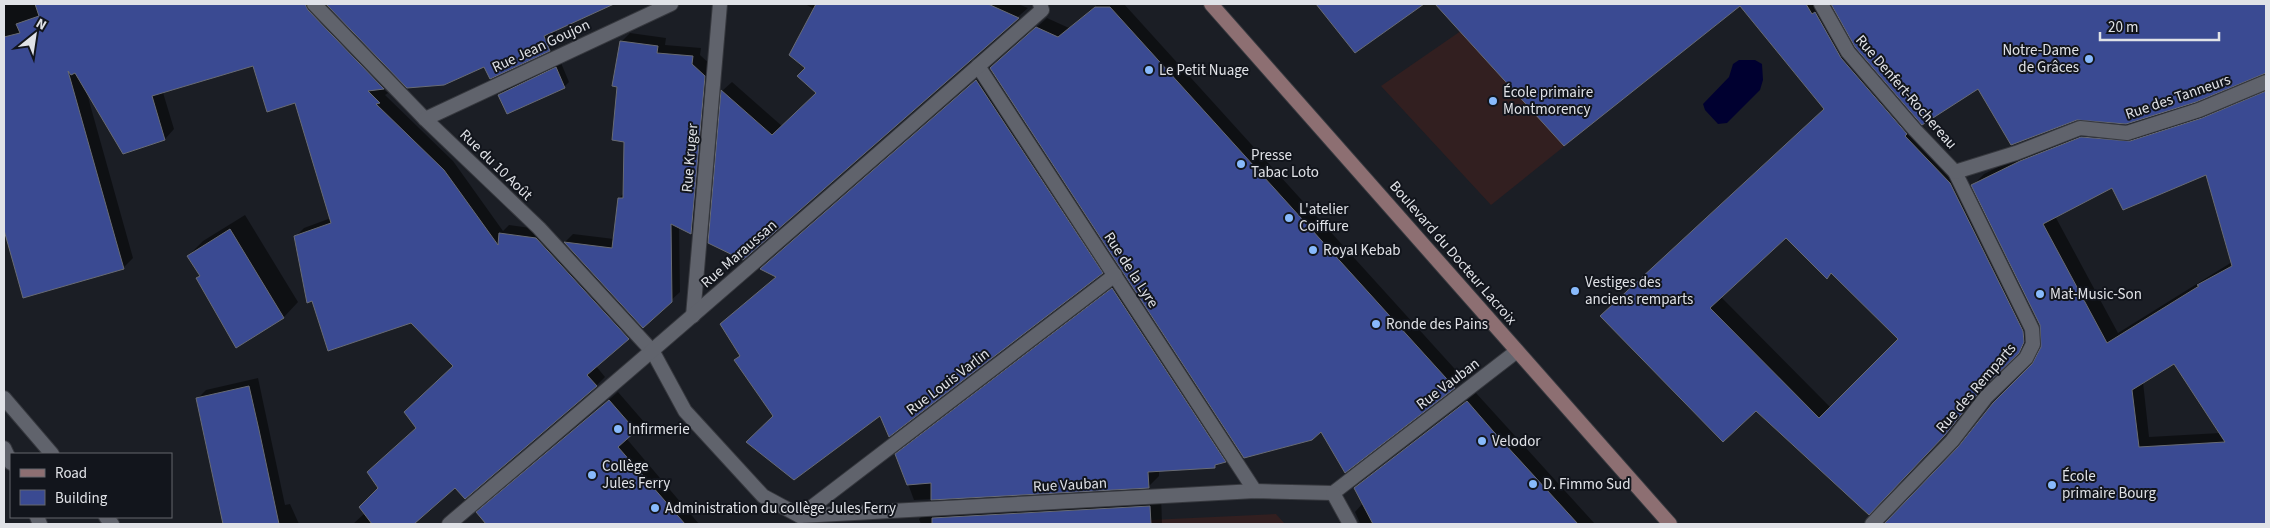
<svg xmlns="http://www.w3.org/2000/svg" width="2270" height="528" font-family="'Source Sans 3',sans-serif">
<rect width="100%" height="100%" fill="#1b1e25"/>
<g fill="#321f20">
<path d="M1500,4h52l12,12 16,70 22,30 -111,89 -110,-119z"/>
<path d="M1276,514l9,10h-235l100,-4z"/>
</g>
<path fill="#000030" d="M1739,60h16l7,4 1,16 -3,10 -33,33 -9,1 -13,-14 -2,-6 26,-27 4,-13z"/>
<g fill="#0007" fill-rule="evenodd">
<path d="M4,4h250l-93,82 13,43 -9,10 -79,-49 47,168 -10,10 -99,28 -20,-70z"/>
<path d="M354,4h254l-54,25 5,11 -10,10 -64,16 -128,-59z"/>
<path d="M805,4h213l10,4 -285,251 -34,-17 13,-151 10,-9 50,44 36,-33 -11,-25 7,-59z"/>
<path d="M1098,4h26l339,374 -118,93 -24,-41 -320,-371 46,-41 22,10z"/>
<path d="M1318,4h103l-66,47z"/>
<path d="M1437,4h138l6,6 7,-6h240l24,42 63,78 46,47 69,169 -40,39 -34,44 -76,79 -124,-92 -155,-94 224,-208 -85,-103 -176,139zM1786,236l46,36 68,67 -69,69 -110,-111z"/>
<path d="M1832,4h434v69l-288,15 -122,-42z"/>
<path d="M332,17l60,63 -9,9 5,4 -3,2 68,66 50,70 6,-6 36,5 92,100 -41,36 9,11 -9,9 -140,100 -45,38h-58l12,-11 89,-147 -42,-45 -117,-84 9,-9 27,-10 -36,-116 -35,-57z"/>
<path d="M630,33l36,5 -1,7 36,3 -1,7 13,12 -13,157 -9,9 -12,-6 1,65 -37,34 -78,-84 8,-8 41,5 5,-41 5,-5 2,-52 -5,-99z"/>
<path d="M561,63l8,19 -5,5 -65,8 5,-5z"/>
<path d="M986,72l125,192 -9,8 -221,142 -106,2 -39,-56 5,-5 -10,-40 46,-39 -6,-16z"/>
<path d="M2266,86v438h-380l73,-76 74,-84 9,-16 -1,-23 -68,-140 11,-11 49,-24 60,-24 48,5zM2207,173l25,89 -114,71 -63,-117 57,-29zM2174,363l46,70 -71,4 -6,-55z"/>
<path d="M245,215l53,87 -14,15 -47,30 -40,-68 4,-4 -13,-19 15,-15z"/>
<path d="M1124,278l112,172 -11,11 -11,6 -55,3v6l-11,11 -234,13 -17,-46 11,-11z"/>
<path d="M258,378l27,127 5,-1 9,20h-75l-27,-125 9,-9z"/>
<path d="M618,392l26,30 -18,16 73,86h-211l-10,-12z"/>
<path d="M1476,393l119,131h-257l11,-9 6,8h5l-5,-11 8,-9 -8,-14 9,-9z"/>
<path d="M1161,494l1,30h-241l-2,-5 12,-12z"/>
</g>
<g fill="#3a4a92" stroke="#686b74" fill-rule="evenodd">
<path d="M35,4h270l3,6 76,79 -16,2 12,12 -4,1 68,66 54,75 1,-12 37,5 93,101 -42,36 10,11 -132,113 -10,-11 -41,36h-42l-13,-17 19,-19 -11,-16 49,-44 -12,-16 49,-46 -42,-43 -83,28 -16,-50 -5,2 -13,-67 37,-13 -36,-120 -28,9 -14,-46 -101,30 13,44 -42,14 -48,-81 -4,2 -3,-4 56,198 -101,29 -19,-68v-193l16,-4 -4,-9 23,-8z"/>
<path d="M326,4h288l-70,32 6,15 -60,28 -6,-12 -40,18 -37,3z"/>
<path d="M816,4h172l31,14 -276,242 -35,-17 13,-153 51,45 44,-42 -19,-17 8,-8 -16,-13z"/>
<path d="M1316,4h108l-69,49z"/>
<path d="M1435,4h371l6,10 3,-2 26,46 66,76 -2,2 45,47 73,148 1,11 -5,11 -39,38 -35,44 -76,80 -113,-104 -33,31 -123,-126 224,-207 -84,-103 -176,140zM1786,238l41,41 4,-6 67,66 -79,79 -109,-110z"/>
<path d="M1831,4h435v69l-70,29 -70,22 -49,-4 -66,25 -33,-56 -56,36 -67,-78z"/>
<path d="M1095,7h15l345,381 -110,85 -24,-41 -9,8 -68,18 -254,-390 46,-41 22,10z"/>
<path d="M620,41l38,5 -1,7 36,3 -1,8 13,12 -14,158 -20,-10 1,78 -29,26 -79,-86 48,6 6,-50h5l1,-56 -12,-2 5,-53 -5,-1z"/>
<path d="M556,67l9,21 -58,26 -9,-19z"/>
<path d="M976,80l127,193 -214,164 -9,-21 -86,64 -48,-38 27,-26 -39,-56 6,-4 -20,-32 56,-47 -16,-8z"/>
<path d="M2266,91v433h-382l74,-77 35,-44 39,-39 9,-17 -1,-22 -69,-140 49,-24 61,-24 49,4 72,-23zM2206,175l26,91 -35,19 2,1 -92,57 -64,-119 69,-36 11,22zM2174,364l51,78 -86,5 -7,-57z"/>
<path d="M230,229l54,89 -48,30 -40,-70 4,-2 -13,-20z"/>
<path d="M1112,288l114,174 -11,3v3l-67,4 1,16 -218,12v-17l-24,2 -12,-31z"/>
<path d="M249,386l10,44 20,94h-56l-27,-126z"/>
<path d="M609,400l27,31 -18,16 67,77h-199l-10,-12z"/>
<path d="M1467,401l26,30 85,93h-205l-19,-36z"/>
<path d="M1150,506l1,18h-219v-6z"/>
</g>
<g fill="none" stroke-linecap="round" stroke-linejoin="round">
<g stroke="#36383e" stroke-width="16">
<g id="minor">
<path d="M314,4l111,115 114,109 114,124 32,59 78,85 37,20 455,-25 78,2 184,-142"/>
<path d="M1821,4l27,48 67,78 40,42 77,157 1,15 -7,14 -40,39 -34,44 -80,83"/>
<path d="M978,66l277,425"/>
<path d="M425,119l246,-115"/>
<path d="M1955,172l61,-19 64,-25 47,5 72,-23 67,-28"/>
<path d="M693,316l27,-312"/>
<path d="M4,398l48,56"/>
<path d="M4,448l7,15"/>
<path d="M1333,493l17,31"/>
<path d="M800,516l315,-241"/>
<path d="M37,517l3,7"/>
<path d="M106,517l6,7"/>
<path d="M449,524c200,-169 397,-341 593,-514l-2,-6"/>
</g>
</g>
<g stroke="#36383e" stroke-width="16">
<path id="secondary" d="M1211,4l459,520"/>
</g>
<use href="#minor" stroke="#60636c" stroke-width="14"/>
<use href="#secondary" stroke="#8d6f72" stroke-width="14"/>
</g>
<g fill="#88bafc" stroke="#12151c" stroke-width="2">
<circle cx="2089" cy="59" r="5"/>
<circle cx="1149" cy="70" r="5"/>
<circle cx="1493" cy="101" r="5"/>
<circle cx="1241" cy="164" r="5"/>
<circle cx="1289" cy="218" r="5"/>
<circle cx="1313" cy="250" r="5"/>
<circle cx="1575" cy="291" r="5"/>
<circle cx="2040" cy="294" r="5"/>
<circle cx="1376" cy="324" r="5"/>
<circle cx="618" cy="429" r="5"/>
<circle cx="1482" cy="441" r="5"/>
<circle cx="592" cy="475" r="5"/>
<circle cx="1533" cy="484" r="5"/>
<circle cx="2052" cy="485" r="5"/>
<circle cx="655" cy="508" r="5"/>
</g>
<g text-anchor="middle" dominant-baseline="central" stroke-width="4" stroke-linejoin="round" paint-order="stroke">
<g font-size="15" fill="#e0e2e7" stroke="#12151c">
<text transform="translate(541 46) rotate(-25)">Rue Jean Goujon</text>
<text transform="translate(1906 92) rotate(49)">Rue Denfert-Rochereau</text>
<text transform="translate(2178 97) rotate(-19)">Rue des Tanneurs</text>
<text transform="translate(690 158) rotate(-85)">Rue Kruger</text>
<text transform="translate(496 165) rotate(44)">Rue du 10 Août</text>
<text transform="translate(1453 253) rotate(49)">Boulevard du Docteur Lacroix</text>
<text transform="translate(739 254) rotate(-41)">Rue Maraussan</text>
<text transform="translate(1131 270) rotate(57)">Rue de la Lyre</text>
<text transform="translate(948 382) rotate(-37)">Rue Louis Varlin</text>
<text transform="translate(1448 384) rotate(-37)">Rue Vauban</text>
<text transform="translate(1976 388) rotate(-49)">Rue des Remparts</text>
<text transform="translate(1070 485) rotate(-3)">Rue Vauban</text>
</g>
<g font-size="15" fill="#e0e2e7" stroke="#12151c" text-anchor="start">
<text x="2079" y="50" text-anchor="end">Notre-Dame<tspan x="2079" dy="17">de Grâces</tspan></text>
<text x="1159" y="70">Le Petit Nuage</text>
<text x="1503" y="92">École primaire<tspan x="1503" dy="17">Montmorency</tspan></text>
<text x="1251" y="155">Presse<tspan x="1251" dy="17">Tabac Loto</tspan></text>
<text x="1299" y="209">L'atelier<tspan x="1299" dy="17">Coiffure</tspan></text>
<text x="1323" y="250">Royal Kebab</text>
<text x="1585" y="282">Vestiges des<tspan x="1585" dy="17">anciens remparts</tspan></text>
<text x="2050" y="294">Mat-Music-Son</text>
<text x="1386" y="324">Ronde des Pains</text>
<text x="628" y="429">Infirmerie</text>
<text x="1492" y="441">Velodor</text>
<text x="602" y="466">Collège<tspan x="602" dy="17">Jules Ferry</tspan></text>
<text x="2062" y="476">École<tspan x="2062" dy="17">primaire Bourg</tspan></text>
<text x="1543" y="484">D. Fimmo Sud</text>
<text x="665" y="508">Administration du collège Jules Ferry</text>
</g>
</g>
<rect width="2270" height="528" fill="none" stroke="#e0e2e7" stroke-width="10"/>
<rect x="10" y="453" width="162" height="65" fill="#12151c" stroke="#64676d"/>
<rect x="20" y="469" width="25" height="8" fill="#8d6f72" stroke="#64676d"/>
<text x="55" y="478" font-size="15" fill="#e0e2e7">Road</text>
<rect x="20" y="490" width="25" height="15" fill="#3a4a92" stroke="#64676d"/>
<text x="55" y="503" font-size="15" fill="#e0e2e7">Building</text>
<g transform="translate(35 35) rotate(30)" stroke="#12151c" stroke-width="4" paint-order="stroke">
<path d="M0-4L9 19L0 12L-9 19Z" fill="#e0e2e7"/>
<text y="-8" font-size="14" font-weight="bold" text-anchor="middle" fill="#e0e2e7">N</text>
</g>
<path d="M2100 32v8h119v-8" fill="none" stroke="#e0e2e7" stroke-width="2.5"/>
<text x="2108" y="32" font-size="15" fill="#e0e2e7" stroke="#12151c" stroke-width="4" paint-order="stroke">20 m</text>
</svg>
